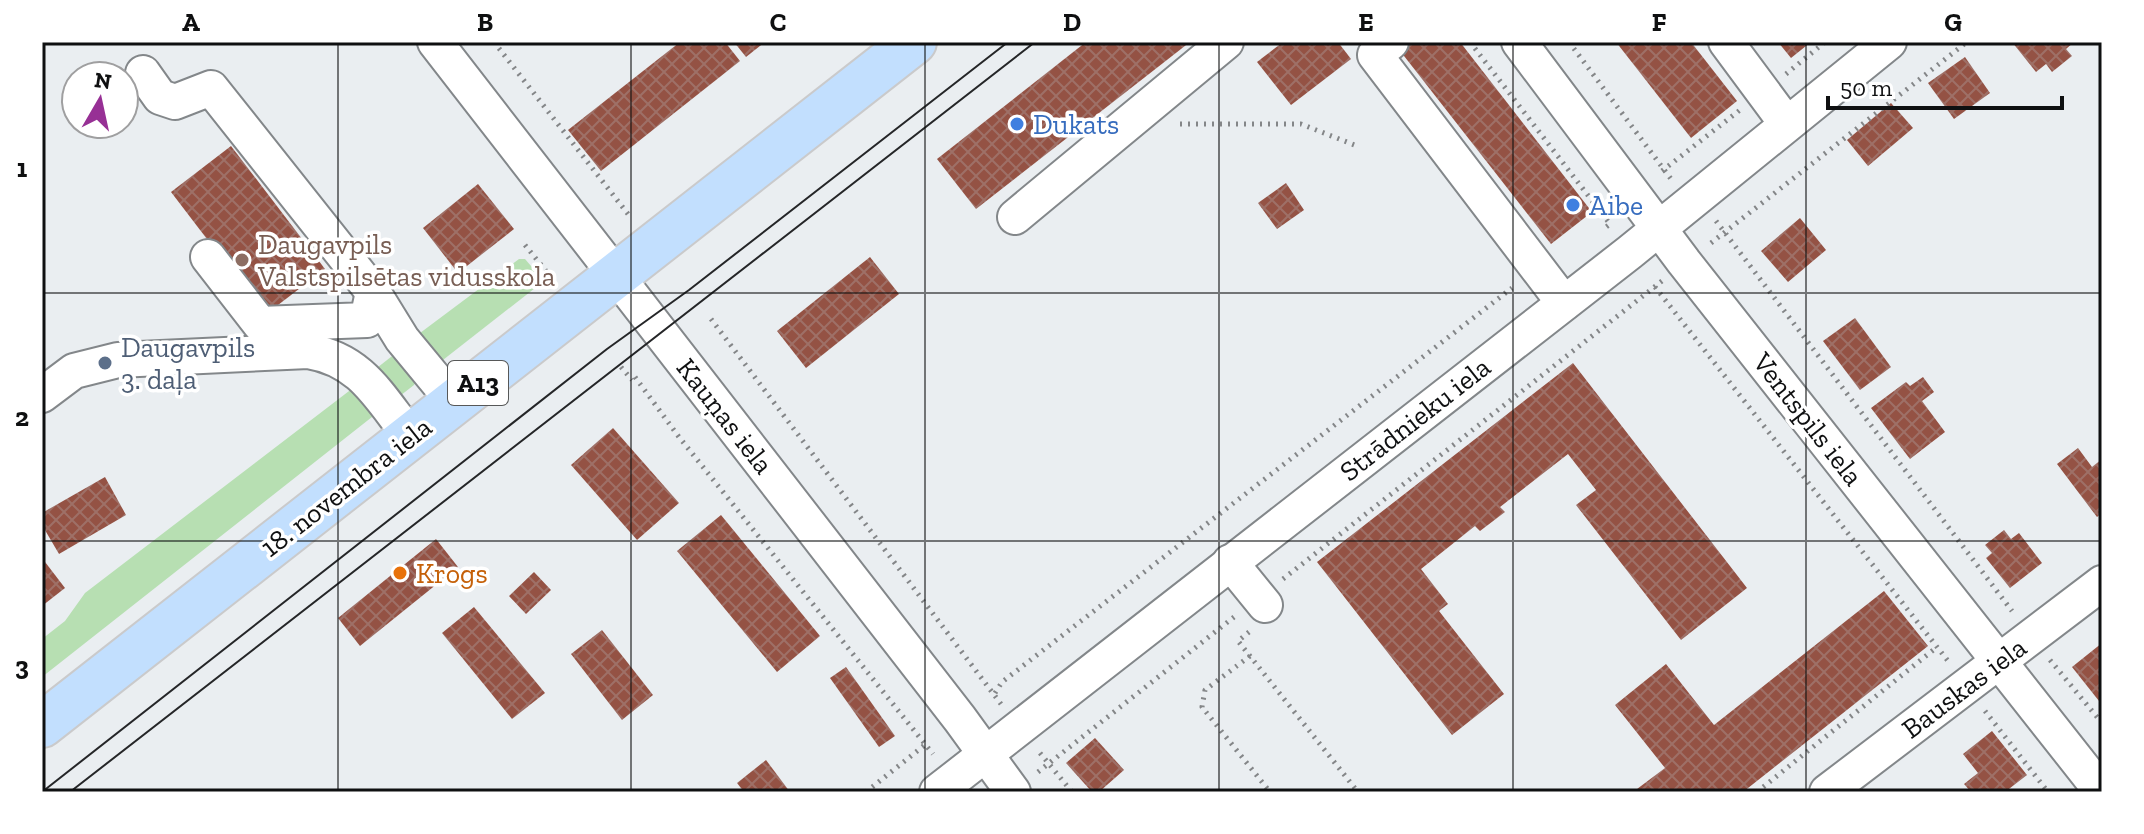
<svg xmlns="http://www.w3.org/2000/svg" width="2144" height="834" font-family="'Zilla Slab',serif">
<defs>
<pattern id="building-cross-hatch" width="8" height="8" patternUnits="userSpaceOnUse" patternTransform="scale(2)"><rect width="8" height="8" fill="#945244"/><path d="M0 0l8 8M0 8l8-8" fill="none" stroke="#9e7067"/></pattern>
</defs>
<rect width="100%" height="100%" fill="#eaeef1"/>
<g fill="#b7dfb2">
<path d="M519,259h6l19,22 -110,86 -22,-28z"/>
<path d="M396,353l21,25 -3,7 -18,14 -23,-28z"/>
<path d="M353,388l19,22v7l-330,260v-38l23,-18 20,-28z"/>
</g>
<g fill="url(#building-cross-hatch)">
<path d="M680,42h45l15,19 -139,110 -33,-41z"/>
<path d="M734,42h31l-19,15z"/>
<path d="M1086,42h104l-214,167 -39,-50z"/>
<path d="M1283,42h55l13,17 -60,46 -34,-43z"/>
<path d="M1404,42h56l132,170 -41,32 -154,-197z"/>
<path d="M1616,42h75l46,59 -46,37z"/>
<path d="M1778,42h33l-20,16z"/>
<path d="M2012,42h62l-8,7 6,7 -20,16 -6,-8 -10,8z"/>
<path d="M1965,57l25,36 -36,26 -26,-36z"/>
<path d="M1891,103l22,25 -45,38 -21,-26z"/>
<path d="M231,146l94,123 -60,46 -94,-123z"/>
<path d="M1286,183l18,27 -27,19 -19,-26z"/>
<path d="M478,184l36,45 -56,44 -35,-45z"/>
<path d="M1800,218l26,32 -38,32 -27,-31z"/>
<path d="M870,257l29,37 -93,74 -29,-37z"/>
<path d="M1855,318l36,49 -31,23 -37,-49z"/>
<path d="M1573,363l174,225 -66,52 -105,-135 20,-15 -28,-36 -68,53 5,5 -25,19 -5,-5 -54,43 27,35 -9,7 65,83 -52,41 -135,-173z"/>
<path d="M1923,377l11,15 -12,9 23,31 -35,27 -39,-51 35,-26 4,4z"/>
<path d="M613,428l66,75 -42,37 -66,-75z"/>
<path d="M2078,448l14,19 10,-8v54l-5,4 -40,-53z"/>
<path d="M105,477l21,38 -67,39 -17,-29v-12z"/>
<path d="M721,515l99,121 -43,36 -100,-121z"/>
<path d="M2004,530l7,9 8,-6 23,30 -32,25 -24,-30 6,-5 -7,-8z"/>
<path d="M436,539l22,28 -98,79 -22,-28z"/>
<path d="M42,558l23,30 -23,18z"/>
<path d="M534,572l17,18 -25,24 -17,-18z"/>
<path d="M1884,591l44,55 -185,146h-110l32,-24 -50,-63 51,-41 48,61z"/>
<path d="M474,607l71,86 -33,26 -70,-86z"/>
<path d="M602,630l51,65 -31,25 -51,-66z"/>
<path d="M2102,643v55l-3,3 -27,-34z"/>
<path d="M846,667l49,69 -16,11 -49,-69z"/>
<path d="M1992,731l35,44 -22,17h-34l-7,-8 14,-11 -15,-19z"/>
<path d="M1095,738l29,32 -25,22h-7l-26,-29z"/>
<path d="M766,760l24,32h-46l-7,-9z"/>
</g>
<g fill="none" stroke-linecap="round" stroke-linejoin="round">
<g stroke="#83878a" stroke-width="38">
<g id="minor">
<path d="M435,42l525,677 53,73"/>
<path d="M1391,42l-16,13 189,248"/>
<path d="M1519,42l165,220 418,530"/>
<path d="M1726,42l60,81"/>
<path d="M143,73l17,24 15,5 36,-14 162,204 29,47 52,63"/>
<path d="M1015,217l211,-175"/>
<path d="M208,257l52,67 107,-4 6,-28"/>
<path d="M42,395l32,-24 44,-11 190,-9c54,9 71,46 103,86"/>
<path d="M1230,562l35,43"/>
<path d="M937,792l693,-540 259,-210"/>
<path d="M1827,792l275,-209"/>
</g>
</g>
<g stroke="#cacacb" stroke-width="48">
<path id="major" d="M42,725l872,-683"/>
</g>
<g stroke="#848688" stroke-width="5" stroke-dasharray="2 6" stroke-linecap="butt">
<path d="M494,42l134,172"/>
<path d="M1470,42l140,182 -4,3"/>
<path d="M1569,42l102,137"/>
<path d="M1786,74l39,-32"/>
<path d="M1180,124h121l56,22"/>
<path d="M1662,171l78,-61"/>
<path d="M1716,221l296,390"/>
<path d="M1711,243l256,-201"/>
<path d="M525,245l25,31"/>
<path d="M1655,287l293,374"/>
<path d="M711,319l290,385"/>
<path d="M621,367l11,13"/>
<path d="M635,377l44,60 254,317"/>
<path d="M1283,579l379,-298"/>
<path d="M1249,632l-11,9 120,151"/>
<path d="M1250,656l-45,34 -3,17 68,85"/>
<path d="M2050,660l52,63"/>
<path d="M995,693l7,-11 510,-394"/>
<path d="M1985,711l63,81"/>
<path d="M1040,753l32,39"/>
<path d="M1038,772l196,-155"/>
<path d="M866,792l60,-48"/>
<path d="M1757,792l180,-145"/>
</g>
<use href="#minor" stroke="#fff" stroke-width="34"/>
<use href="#major" stroke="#c2dffe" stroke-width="44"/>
<g stroke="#252628" stroke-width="2">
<path d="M42,792l565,-443 82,-59 319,-248"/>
<path d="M70,792l965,-750"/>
</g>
</g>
<path fill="none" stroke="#0f1011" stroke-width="2" stroke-opacity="0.55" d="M338,42v750M631,42v750M925,42v750M1219,42v750M1513,42v750M1806,42v750M42,293h2060M42,541h2060"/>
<g fill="#3f7fe0" stroke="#fff" stroke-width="3">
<circle cx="1017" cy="124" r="8"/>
<circle cx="1573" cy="205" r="8"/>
</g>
<circle fill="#8d6e63" stroke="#fff" stroke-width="3" cx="242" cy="260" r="8"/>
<circle fill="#5c6f8a" stroke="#fff" stroke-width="3" cx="105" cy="363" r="8"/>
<circle fill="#e8710a" stroke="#fff" stroke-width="3" cx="400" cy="573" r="8"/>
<g text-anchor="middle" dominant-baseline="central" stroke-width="7" stroke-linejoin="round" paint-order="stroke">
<rect fill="#fff" stroke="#575858" stroke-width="2" x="448" y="361" width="60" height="44" rx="6"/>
<g font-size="26" font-weight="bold" fill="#0f1011">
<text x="478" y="383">A13</text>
</g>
<g font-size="28" fill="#366cbe" stroke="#fff" text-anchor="start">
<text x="1033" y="124">Dukats</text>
<text x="1589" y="205">Aibe</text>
</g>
<g font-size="28" fill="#785e54" stroke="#fff" text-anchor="start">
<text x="258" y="244">Daugavpils<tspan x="258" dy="32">Valstspilsētas vidusskola</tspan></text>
</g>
<g font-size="28" fill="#4e5e75" stroke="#fff" text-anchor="start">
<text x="121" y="347">Daugavpils<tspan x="121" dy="32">3. daļa</tspan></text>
</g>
<g font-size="28" fill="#0f1011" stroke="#fff">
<text transform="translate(725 416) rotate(52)">Kauņas iela</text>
<text transform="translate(1415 419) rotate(-38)">Strādnieku iela</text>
<text transform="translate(1808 419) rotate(52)">Ventspils iela</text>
<text transform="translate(346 487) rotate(-38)">18. novembra iela</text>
<text transform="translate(1964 688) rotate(-37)">Bauskas iela</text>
</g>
<g font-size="28" fill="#c56008" stroke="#fff" text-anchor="start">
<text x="416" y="573">Krogs</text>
</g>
</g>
<rect width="2144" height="834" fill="none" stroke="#ffffff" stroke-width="88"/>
<g transform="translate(100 100) rotate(9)"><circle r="38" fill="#ffffff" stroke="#9f9fa0" stroke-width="2"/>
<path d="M0-6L14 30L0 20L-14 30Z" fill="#973095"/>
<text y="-12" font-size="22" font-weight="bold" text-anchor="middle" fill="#0f1011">N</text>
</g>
<path d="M1828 96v12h234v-12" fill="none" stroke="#0f1011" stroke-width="4"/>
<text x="1840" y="96" font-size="24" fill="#0f1011" stroke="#ffffff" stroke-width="6" paint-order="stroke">50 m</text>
<rect x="44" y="44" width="2056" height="746" fill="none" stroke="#0f1011" stroke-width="3"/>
<g font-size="26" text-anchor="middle" font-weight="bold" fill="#0f1011">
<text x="191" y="31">A</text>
<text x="485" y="31">B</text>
<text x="778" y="31">C</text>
<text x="1072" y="31">D</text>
<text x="1366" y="31">E</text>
<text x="1659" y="31">F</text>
<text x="1953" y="31">G</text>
<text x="22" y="177">1</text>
<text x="22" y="426">2</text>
<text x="22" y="675">3</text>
</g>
</svg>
